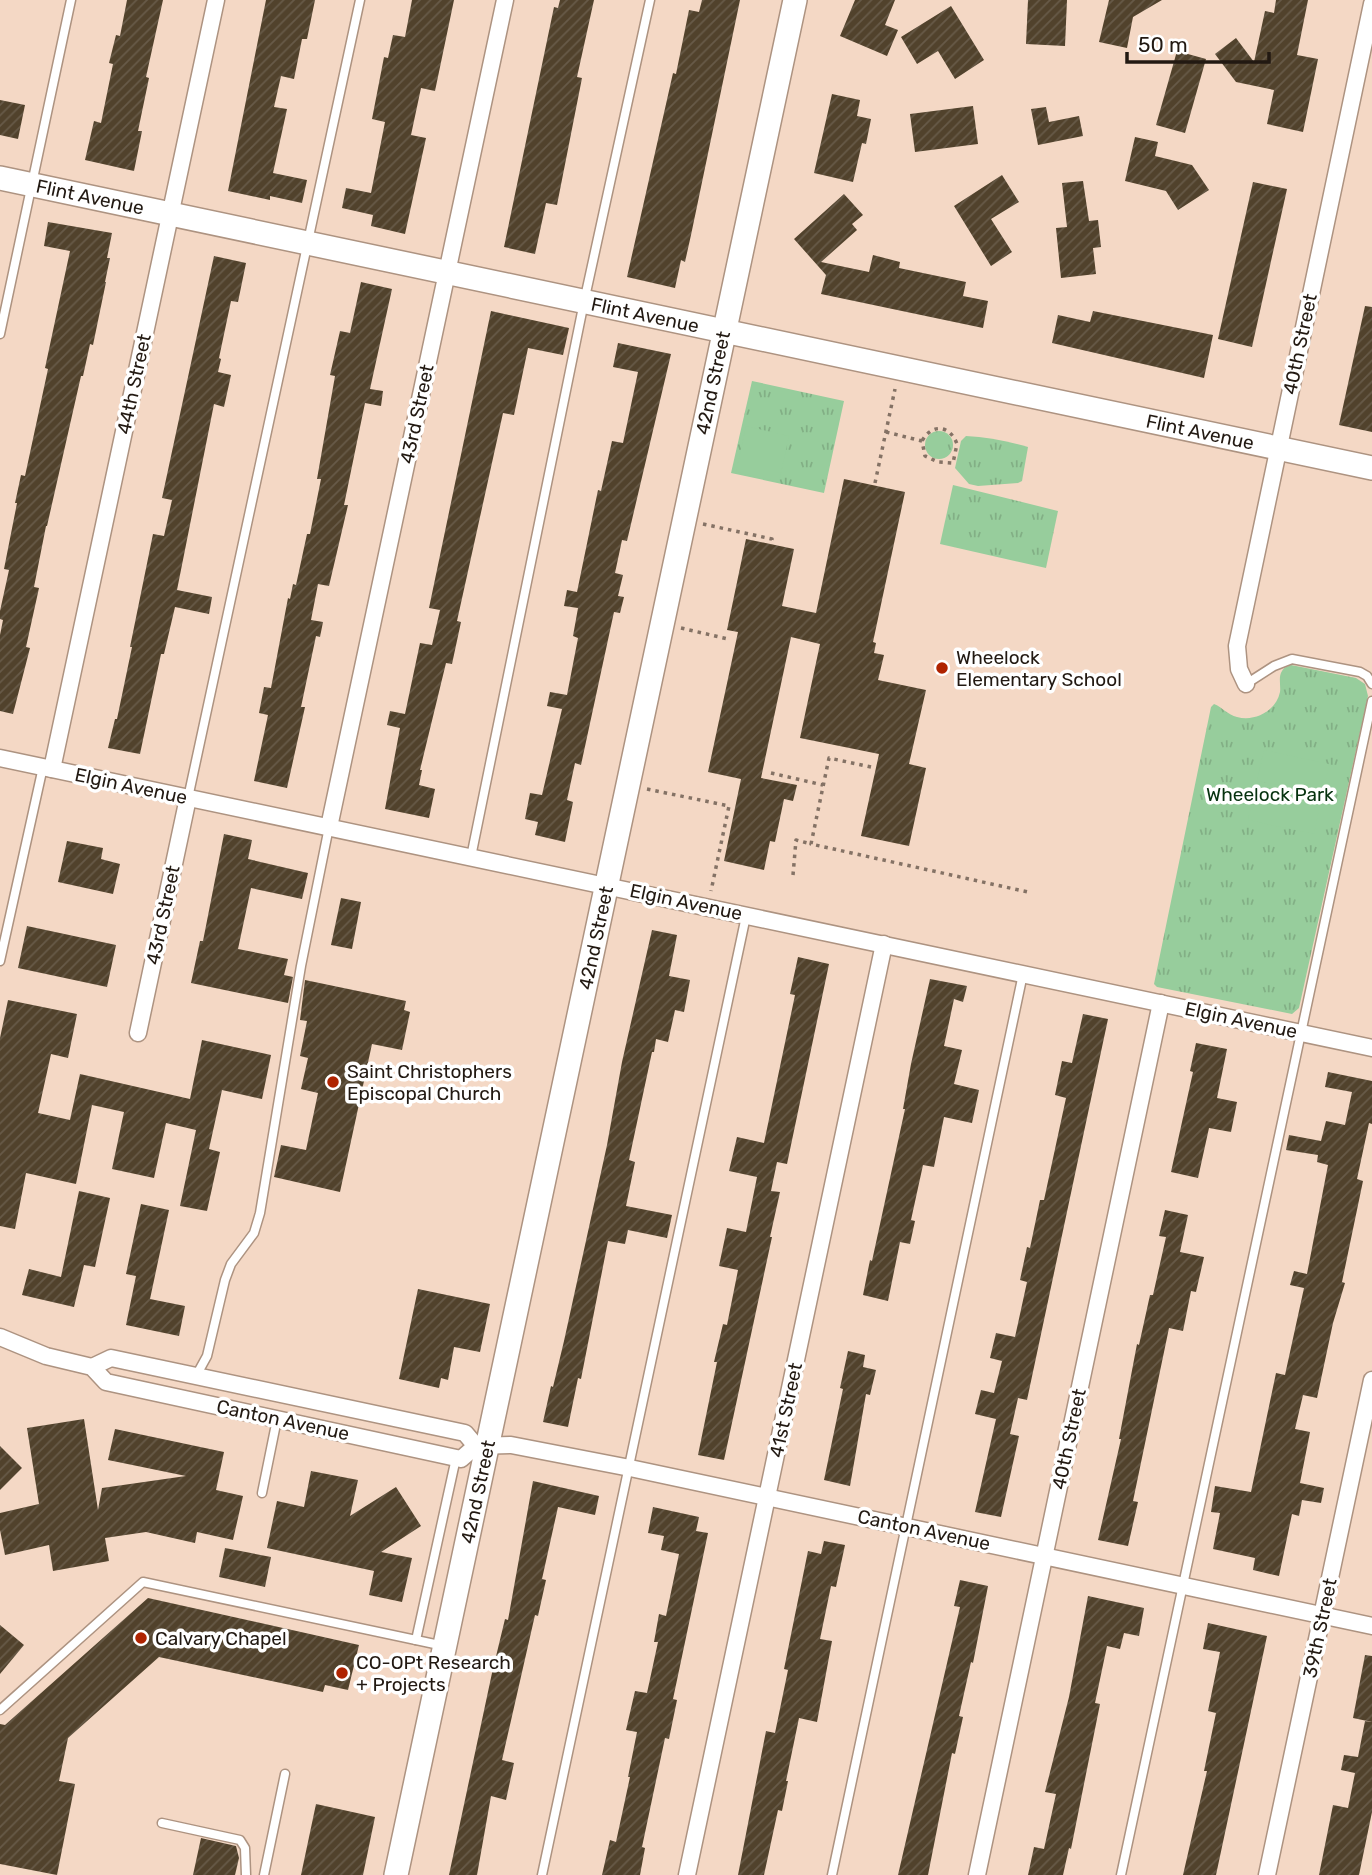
<svg xmlns="http://www.w3.org/2000/svg" width="1372" height="1875" font-family="Rubik,sans-serif">
<defs>
<pattern id="grass-tufts" width="24" height="20" patternUnits="userSpaceOnUse" patternTransform="scale(1.75)"><rect width="24" height="20" fill="#97cd9c"/><path d="M3 7l-1-3M5 7V3M7 7l1-3M15 17l-1-3M17 17v-4M19 17l1-3" fill="none" stroke="#82af85"/></pattern>
<pattern id="building-hatch" width="6" height="6" patternUnits="userSpaceOnUse" patternTransform="scale(1.75)"><rect width="6" height="6" fill="#51422c"/><path d="M-1 1l2-2M0 6l6-6M5 7l2-2" fill="none" stroke="#675a48"/></pattern>
</defs>
<rect width="100%" height="100%" fill="#f4d8c5"/>
<g fill="url(#grass-tufts)">
<path d="M752,381l92,20 -20,92 -93,-20z"/>
<circle cx="939" cy="445" r="14"/>
<path d="M966,436c21,1 42,5 62,11l-6,34 -4,2 -40,3 -9,-2 -14,-16 6,-27z"/>
<path d="M953,485l105,26 -12,57 -106,-24z"/>
<path d="M1291,665l65,13 9,6 3,12 -69,312 -7,6 -135,-27 -3,-3 57,-277 3,-3c8,3 14,11 23,13 18,5 39,-6 43,-25 1,-6 -2,-15 2,-21 2,-4 5,-4 9,-6z"/>
</g>
<g fill="#97cd9c">
<path d="M746,426l43,10 -10,46 -43,-10z"/>
<path d="M1264,750l65,14 -6,30 -66,-13z"/>
<path d="M1255,790l65,14 -6,30 -66,-14z"/>
</g>
<g fill="url(#building-hatch)">
<path d="M127,0h36l-17,77 3,1 -11,53h4l-8,40 -49,-11 9,-39 7,2 12,-59 -4,-1 7,-28 4,1z"/>
<path d="M266,0h49l-8,39h-5l-8,40 -13,-3 -7,31 13,2 -14,64 34,7 -5,23 -32,-7v4l-42,-9z"/>
<path d="M412,0h42l-19,91 -14,-3 -10,47 15,3 -21,96 -34,-8 2,-11 -31,-7 4,-20 25,5 14,-71 -13,-3 12,-62 4,1 5,-23 12,2z"/>
<path d="M560,0h34l-17,77 5,1 -25,127 -11,-2 -11,51 -31,-7 50,-240 4,1z"/>
<path d="M702,0h38l-49,235 -6,27 -4,-2 -6,28 -48,-11 46,-204 3,1 13,-64 10,2z"/>
<path d="M855,0h40l-10,25 13,5 -11,26 -47,-20z"/>
<path d="M1028,0h39l-2,46 -39,-2z"/>
<path d="M1109,0h53l-29,17 -6,31 -28,-6z"/>
<path d="M1276,0h32l-11,55 21,4 -15,73 -36,-8 7,-34 -38,-8 -21,-28 21,-16 18,24 11,-51 9,2z"/>
<path d="M951,6l33,54 -29,19 -17,-28 -21,13 -16,-27z"/>
<path d="M1177,51l29,8 -21,74 -29,-8z"/>
<path d="M832,94l28,6 -3,16 14,3 -5,25 -4,-1 -9,39 -39,-9z"/>
<path d="M0,100l25,5 -7,34 -18,-4z"/>
<path d="M973,106l5,38 -63,8 -5,-38z"/>
<path d="M1046,107l3,15 30,-6 4,20 -45,9 -7,-36z"/>
<path d="M1135,137l23,5 -3,14 37,9 17,25 -31,20 -12,-19 -41,-10z"/>
<path d="M1002,175l17,27 -28,17 21,33 -21,14 -37,-60z"/>
<path d="M1083,181l6,40 9,-1 3,27 -8,1 3,26 -35,4 -5,-50 11,-1 -5,-44z"/>
<path d="M1253,182l34,7 -35,158 -34,-8z"/>
<path d="M844,194l19,21 -11,9 5,6 -36,32 48,10 4,-17 27,7 -1,6 67,14 -3,14 25,5 -5,27 -162,-34 5,-19 -32,-36z"/>
<path d="M48,222l64,11 -5,25h3l-5,24h1l-13,63 -3,-1 -7,32h-2l-34,150h-1l-12,61 5,1 -13,59 4,1 -17,66 -13,-3v-76l3,-15 -3,-1v-8l9,-41 -5,-1 13,-66h-2l6,-28 4,1 23,-107 -3,-1 25,-117 -26,-5z"/>
<path d="M214,256l32,7 -8,39 -7,-1 -12,57 2,1 -3,13 13,3 -7,32 -10,-3 -37,186 35,7 -3,17 -34,-7 -11,47h-3l-21,100 -32,-6 7,-29h2l15,-72h-2l23,-113 11,2 8,-36 -10,-2z"/>
<path d="M361,282l31,7 -22,100 13,2 -2,15 -16,-3 -21,102h4l-19,81 -11,-2 -7,36 12,2 -3,15 -4,-1 -15,71h4l-18,81 -33,-7 14,-66 -9,-2 5,-26 7,1 17,-90 2,1 3,-15 3,1 11,-51h3l11,-55h-4l18,-103 -5,-1 10,-44 10,2z"/>
<path d="M1365,306l7,1v125l-33,-7z"/>
<path d="M491,311l78,17 -6,27 -35,-7 -14,67 -11,-2 -46,208 4,1 -9,42 -6,-1 -26,107h2l-3,15 16,4 -6,29 -44,-9 15,-81 -13,-3 3,-14 15,3 15,-71 12,2 8,-35 -11,-2z"/>
<path d="M1093,311l120,24 -9,43 -152,-35 6,-28 32,7z"/>
<path d="M618,343l53,11 -44,187 -5,-1 -7,33 8,2 -5,21 6,1 -4,16 -6,-1 -33,153 -6,-2 -8,37 6,2 -8,40 -30,-7 3,-13 -13,-3 5,-26 12,2 20,-86 -15,-3 3,-14 17,3 11,-57 -5,-2 5,-28 -14,-2 3,-16 10,2 21,-102 3,1 11,-50 11,2 15,-71 -25,-5z"/>
<path d="M844,479l61,13 -32,150 3,1 -2,10 10,2 -6,25 48,10 -17,74 17,4 -17,78 -48,-10 18,-82 -79,-16 20,-94 -29,-7 -30,141 36,7 -4,16 -9,-2 -9,43 -5,-1 -6,29 -40,-9 17,-82 -33,-7 30,-140 -11,-2 19,-91 48,10 -12,57 34,7z"/>
<path d="M224,834l28,6 -4,19 60,14 -6,26 -51,-11 -13,61 50,10 -4,16 9,2 -5,26 -97,-20 9,-42h3z"/>
<path d="M67,841l36,7 -2,11 19,5 -7,30 -55,-12z"/>
<path d="M341,898l20,4 -9,47 -21,-4z"/>
<path d="M27,926l89,19 -9,42 -89,-19z"/>
<path d="M652,930l25,5 -8,41 21,4 -6,32 -9,-2 -7,32 -12,-3 -2,13h-2l-23,108 6,2 -9,44 46,9 -5,23 -39,-8 -3,14 -17,-3 -27,138 -3,-1 -10,49 -25,-5 8,-36 2,1 11,-46 43,-196 15,-83z"/>
<path d="M798,957l31,7 -42,200 -10,-2 -6,29 9,1 -10,45h2l-48,223 -26,-5 19,-93h-3l9,-38 4,1 11,-55 -19,-4 8,-38 19,4 11,-55 -28,-6 8,-34 27,6 31,-148 -5,-1z"/>
<path d="M930,979l37,7 -4,16 -9,-3 -10,47 18,4 -8,34 25,6 -7,33 -28,-6 -10,50 -11,-2 -12,55 4,1 -5,23 -10,-2 -12,59 -25,-6 7,-35 2,1 33,-152h-2l8,-45z"/>
<path d="M305,980l101,21 -2,9 6,2 -8,38 -30,-6 -32,148 -66,-15 7,-32 25,5 12,-57 -17,-4 7,-31 -8,-2 7,-35 -7,-1z"/>
<path d="M8,1000l69,14 -9,44 -17,-4 -13,59 32,7 10,-46 110,25 12,-59 69,15 -9,44 -40,-9 -13,59 11,3 -13,59 -27,-5 16,-76 -30,-7 -12,55 -42,-9 12,-57 -32,-7 -16,79 -50,-11 -11,56 -15,-3v-188z"/>
<path d="M1083,1014l25,5 -81,381 -9,-2 -8,36 9,2 -18,81 -26,-5 21,-93 -21,-5 6,-24 13,3 8,-32 -12,-3 6,-25 19,4 12,-55 -7,-2 7,-33 3,1 10,-48h4l22,-102 -11,-3 7,-34 10,2z"/>
<path d="M1196,1043l31,6 -10,49 20,4 -6,30 -22,-4 -11,50 -27,-6 22,-100 -3,-1z"/>
<path d="M1328,1072l44,9v43l-3,-1 -12,56 6,2 -21,101 3,1 -12,40 -16,75 -14,-3 -8,34 15,3 -10,51 24,5 -3,15 -19,-3 -3,16 -7,-2 -13,62 -26,-6 2,-12 -42,-9 7,-36 -9,-1 4,-26 36,6 25,-119 9,2 19,-87 -14,-3 4,-14 13,3 21,-109 -11,-3 1,-7 -32,-5 3,-15 32,6 5,-20 19,4 7,-33 -27,-5z"/>
<path d="M79,1191l31,7 -15,69 -11,-2 -10,42 -52,-12 7,-26 32,8z"/>
<path d="M141,1204l28,6 -19,89 35,7 -6,30 -53,-11 10,-49 -10,-2z"/>
<path d="M1165,1210l23,5 -8,37 24,5 -8,35 -5,-1 -8,40 -14,-3 -36,173 5,1 -10,44 -30,-6 23,-101h-2l18,-95 2,1 11,-50h3l13,-58 -7,-1z"/>
<path d="M418,1289l72,15 -10,48 -26,-5 -6,33 -7,-2 -2,10 -40,-9z"/>
<path d="M848,1351l17,4 -2,12 13,3 -6,25 -4,-1 -16,92 -26,-6 19,-91 -3,-1z"/>
<path d="M84,1419l14,91 4,-22 84,-12 -78,-16 7,-31 109,23 -8,38 27,6 -10,44 -36,-8 -2,11 -49,-11 -41,6 4,23 -56,10 -4,-26 -44,10 -5,-25v-17l39,-9 -12,-76z"/>
<path d="M0,1446l22,22 -22,22z"/>
<path d="M311,1471l47,9 -8,36 46,-29 25,39 -40,26 31,6 -10,44 -33,-7 5,-24 -107,-23 10,-47 27,6z"/>
<path d="M533,1481l66,15 -4,19 -37,-8 -16,72 4,1 -8,36 -3,-1 -33,145 12,3 -8,37 -15,-4 -14,79h-28l43,-202 13,-54 3,1z"/>
<path d="M653,1507l46,10 -3,14 12,2 -35,166 4,1 -8,39 -4,-1 -23,109 3,1 -5,27h-38l8,-35 6,2 14,-65h-2l9,-45 -11,-2 9,-39 12,2 11,-51h-4l5,-28 7,2 13,-62 -18,-4 3,-14 -16,-3z"/>
<path d="M824,1541l21,4 -9,42 -5,-1 -11,53 12,2 -15,81 -18,-4 -13,63h2l-6,30 -4,-1 -14,65h-26l28,-144 9,2 13,-63 -4,-1 24,-118 13,3z"/>
<path d="M225,1548l46,9 -6,30 -46,-10z"/>
<path d="M960,1580l28,6 -15,77 -2,-1 -12,54 4,1 -8,37 -3,-1 -24,122h-30l62,-268 -6,-1z"/>
<path d="M1088,1596l56,12 -5,28 -15,-3 -4,16 -13,-3 -12,57 5,1 -29,145 -2,-1 -6,27h-35l6,-28 10,2 12,-55 -11,-2 24,-95z"/>
<path d="M148,1598l211,47 -11,45 -23,-5 -2,7 -164,-35 -91,81 -9,43 16,3 -18,91 -57,-11v-140l5,1z"/>
<path d="M1208,1623l59,13 -51,239h-33l24,-104h-3l12,-58 -8,-2 12,-59 -17,-3z"/>
<path d="M0,1625l24,20 -24,29z"/>
<path d="M1365,1655l7,1v66l-19,-4z"/>
<path d="M1365,1721l7,1v90l-13,63h-40l14,-70 15,3 7,-35 -14,-3 3,-15 14,2z"/>
<path d="M316,1804l59,13 -12,58h-62z"/>
<path d="M201,1838l35,8 3,12 -4,17h-42z"/>
</g>
<g fill="none" stroke-linecap="round" stroke-linejoin="round">
<g stroke="#ad9381" stroke-width="11">
<g id="lane">
<path d="M0,334l71,-334"/>
<path d="M1246,684l28,-18 18,-7 68,13 7,4 5,8"/>
<path d="M188,798l172,-798"/>
<path d="M471,857l113,-555 66,-302"/>
<path d="M0,961l43,-194"/>
<path d="M196,1376l11,-20 18,-76 6,-16 23,-31 6,-20 41,-247 28,-139"/>
<path d="M262,1493l15,-74"/>
<path d="M416,1640l28,6"/>
<path d="M0,1710l143,-128 273,58 40,-182"/>
<path d="M162,1823l78,17 5,8 1,27"/>
<path d="M264,1875l21,-101"/>
<path d="M542,1875l204,-959"/>
<path d="M832,1875l191,-901"/>
<path d="M1121,1875l251,-1174"/>
</g>
</g>
<g stroke="#ad9381" stroke-width="19">
<g id="street">
<path d="M1246,684l-7,-15 -2,-23 135,-642"/>
<path d="M0,758l1372,290"/>
<path d="M52,769l164,-769"/>
<path d="M329,827l176,-827"/>
<path d="M138,1033l50,-235"/>
<path d="M0,1337l46,19 46,11 14,15 355,77 15,-13 35,-1 119,23 742,158"/>
<path d="M92,1367l19,-9 354,75 11,13"/>
<path d="M687,1875l197,-931"/>
<path d="M977,1875l184,-872"/>
<path d="M1267,1875l105,-495"/>
</g>
</g>
<g stroke="#ad9381" stroke-width="26">
<g id="secondary">
<path d="M0,178l1372,290"/>
<path d="M396,1875l399,-1875"/>
</g>
</g>
<g stroke="#847265" stroke-width="3.5" stroke-dasharray="3.5 5" stroke-linecap="butt">
<path d="M886,432l36,9 3,15 13,6 15,1 4,-19c-7,-19 -25,-21 -35,-3"/>
<path d="M875,483l20,-94"/>
<path d="M703,524l69,15 -1,6"/>
<path d="M681,628l47,11"/>
<path d="M871,767l-42,-9 -18,86 217,48"/>
<path d="M771,773l52,12"/>
<path d="M647,789l82,17 -18,85"/>
<path d="M793,875l3,-35 15,4"/>
</g>
<use href="#lane" stroke="#fff" stroke-width="8"/>
<use href="#street" stroke="#fff" stroke-width="16"/>
<use href="#secondary" stroke="#fff" stroke-width="23"/>
</g>
<g fill="#af2300" stroke="#fff" stroke-width="2.5">
<circle cx="942" cy="668" r="7"/>
<circle cx="333" cy="1082" r="7"/>
<circle cx="141" cy="1638" r="7"/>
<circle cx="342" cy="1673" r="7"/>
</g>
<g text-anchor="middle" dominant-baseline="central" stroke-width="7" stroke-linejoin="round" paint-order="stroke">
<g font-size="19" fill="#221912" stroke="#fff">
<text transform="translate(90 197) rotate(12)">Flint Avenue</text>
<text transform="translate(645 315) rotate(12)">Flint Avenue</text>
<text transform="translate(1300 344) rotate(-78)">40th Street</text>
<text transform="translate(713 383) rotate(-78)">42nd Street</text>
<text transform="translate(134 384) rotate(-78)">44th Street</text>
<text transform="translate(417 414) rotate(-78)">43rd Street</text>
<text transform="translate(1200 432) rotate(12)">Flint Avenue</text>
<text transform="translate(131 786) rotate(12)">Elgin Avenue</text>
<text transform="translate(686 902) rotate(12)">Elgin Avenue</text>
<text transform="translate(163 915) rotate(-78)">43rd Street</text>
<text transform="translate(596 938) rotate(-78)">42nd Street</text>
<text transform="translate(1241 1020) rotate(12)">Elgin Avenue</text>
<text transform="translate(786 1410) rotate(-78)">41st Street</text>
<text transform="translate(283 1420) rotate(12)">Canton Avenue</text>
<text transform="translate(1069 1439) rotate(-78)">40th Street</text>
<text transform="translate(478 1492) rotate(-78)">42nd Street</text>
<text transform="translate(924 1530) rotate(12)">Canton Avenue</text>
<text transform="translate(1320 1628) rotate(-78)">39th Street</text>
</g>
<g font-size="19" fill="#221912" stroke="#fff" text-anchor="start">
<text x="956" y="657">Wheelock<tspan x="956" dy="22">Elementary School</tspan></text>
<text x="347" y="1071">Saint Christophers<tspan x="347" dy="22">Episcopal Church</tspan></text>
<text x="155" y="1638">Calvary Chapel</text>
<text x="356" y="1662">CO-OPt Research<tspan x="356" dy="22">+ Projects</tspan></text>
</g>
<g font-size="19" fill="#06320f" stroke="#fff">
<text x="1270" y="794">Wheelock Park</text>
</g>
</g>
<path d="M1127 52v10h142v-10" fill="none" stroke="#221912" stroke-width="3.5"/>
<text x="1138" y="52" font-size="21" fill="#221912" stroke="#ffffff" stroke-width="5" paint-order="stroke">50 m</text>
</svg>
